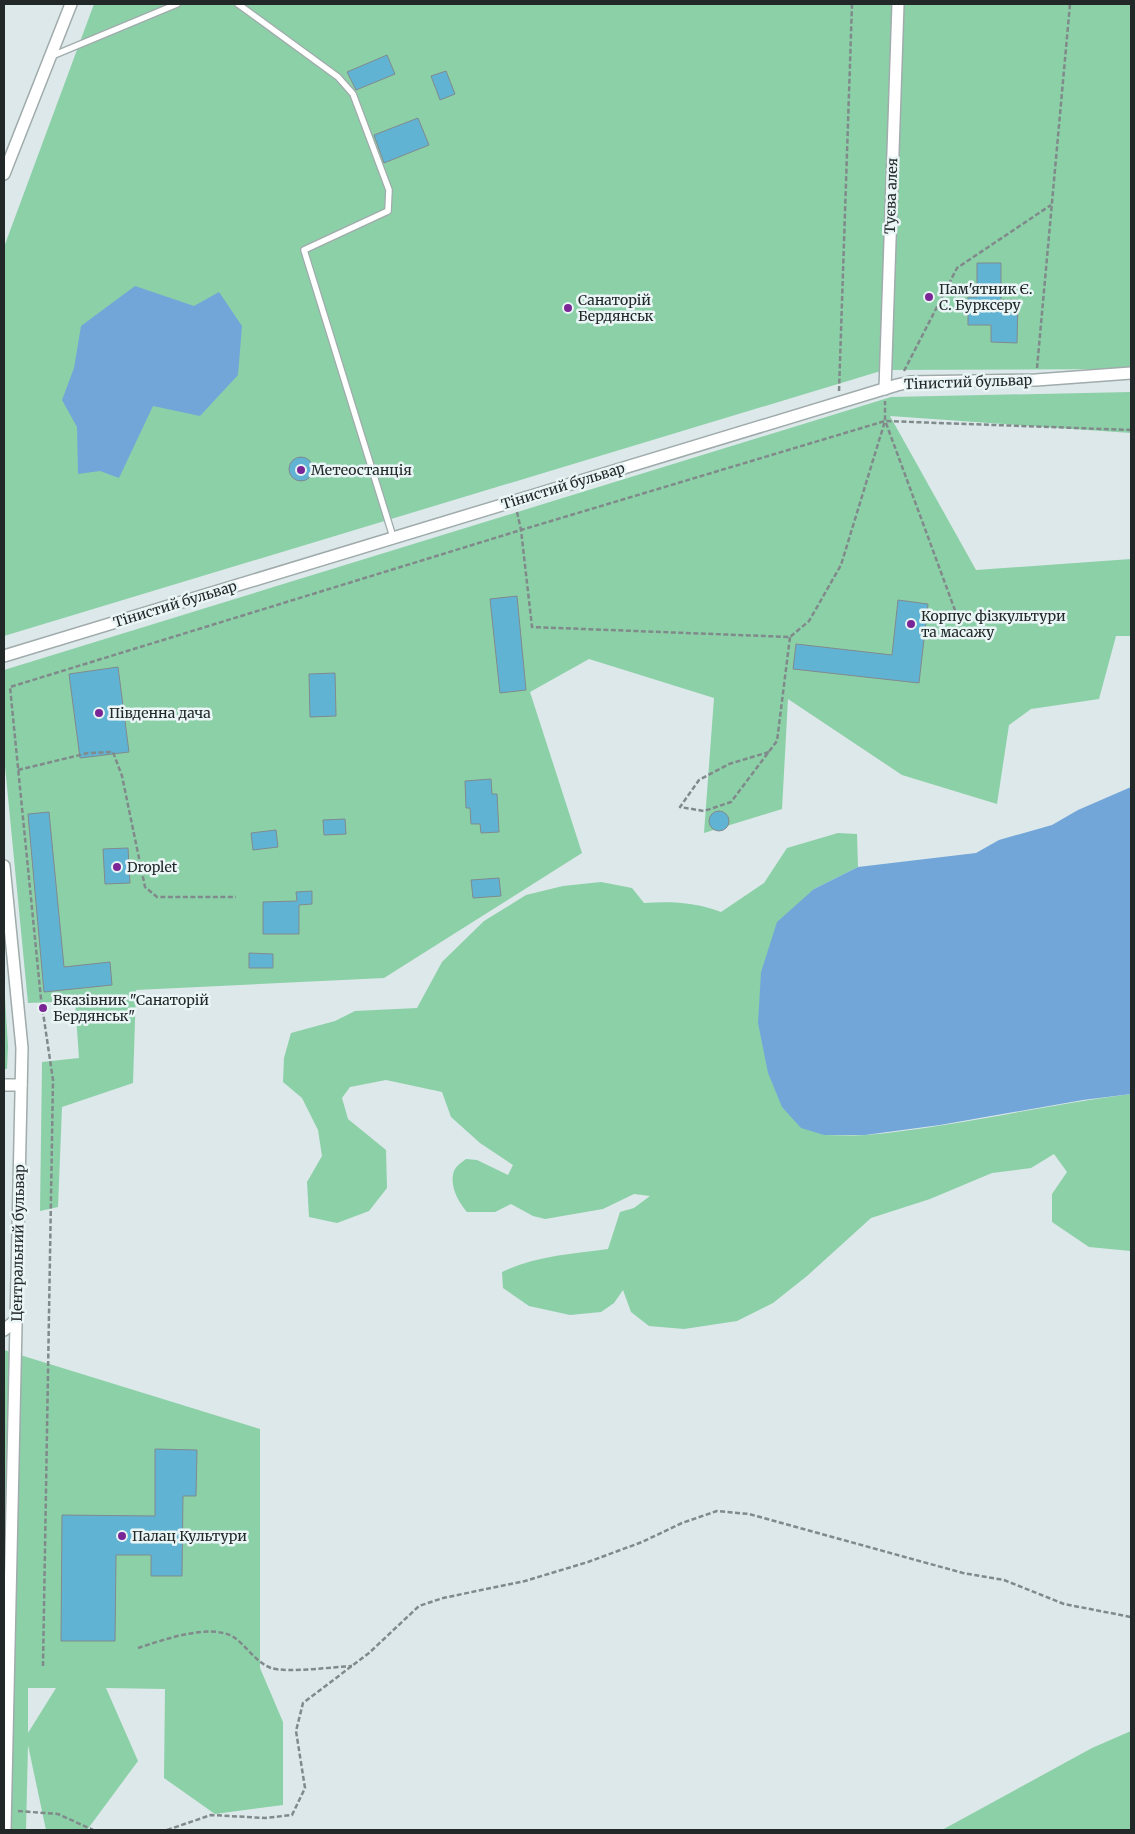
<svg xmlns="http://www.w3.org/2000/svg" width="1135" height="1834" font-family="Merriweather,serif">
<rect width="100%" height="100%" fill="#dce8e9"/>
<g fill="#8cd0a8" fill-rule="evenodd">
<path d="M94,4h1037v365l-247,1 -880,266v-389z"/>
<path d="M1131,392v41l-241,-17 86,154 155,-11v77h-15l-17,63 -68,10 -22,16 -12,79 -95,-29 -114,-76 -6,110 -78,24 10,-135 -125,-39 -59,33 52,161 -198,125 -248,12 -3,93 -71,24 -4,100 -18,4 2,-149 37,-4 -4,-57 -47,2 -24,-247v-86l887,-273z"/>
<path d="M838,833l19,1 1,33 -44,22 10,246c14,0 29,1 42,0 89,-8 177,-30 265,-41v157l-42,-4 -37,-25v-28l15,-22 -13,-18 -23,14 -39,5 -62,26 -59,19 -64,58 -34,27 -36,18 -53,8 -35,-3 -18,-14 -8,-22 -9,13 -13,9 -31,3 -41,-9 -26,-18 -1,-16c33,-16 69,-18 106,-23l12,-37 14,-4 16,-12 -16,-2 -31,15 -58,10 -12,-3 -22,-12 -16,8h-28c-9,-10 -18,-27 -13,-41 2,-5 8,-9 12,-12l11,1 31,15 5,-10 -33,-22 -29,-26 -9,-25 -56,-12 -36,7 -8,11 6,21 38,31 1,38 -18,23 -32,12 -28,-6 -2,-35 15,-26 -4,-26 -16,-32 -19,-16 1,-24 7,-25 44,-12 20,-10 62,-3 25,-46 42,-41 42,-26 37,-9 38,-4 31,6 12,15c26,-2 52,-1 77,9l43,-29 23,-35z"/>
<path d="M4,981l4,65 -1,23h-3z"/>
<path d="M4,1350l256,79v239l23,54v83l-68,9 -51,-36 1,-89 -59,-1 32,73 -51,69h-41l-18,-85 -2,85h-22zM28,1688h28l-28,45z"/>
<path d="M1131,1731v99h-189l150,-82z"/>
</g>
<g fill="#72a6d9">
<path d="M135,286l59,20 25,-14 23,34 -4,49 -38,41 -47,-10 -34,72 -19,-7 -22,3 -1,-47 -15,-27 12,-32 7,-42z"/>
<path d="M1131,787v307l-48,6 -143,25 -75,10h-41l-23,-7 -19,-21 -14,-34 -10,-50 3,-51 16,-50 37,-33 44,-22 118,-14 23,-13 53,-15 26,-15z"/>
</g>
<g fill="#61b3d4" stroke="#818a8e">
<path d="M387,55l8,19 -39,16 -9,-18z"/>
<path d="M446,71l9,23 -15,6 -9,-24z"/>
<path d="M418,118l11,27 -45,18 -10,-28z"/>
<path d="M977,263h24v37h17l-1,43 -26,-1v-17h-23v-28h9z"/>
<circle cx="301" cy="469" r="12"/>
<path d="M517,596l9,94 -26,3 -10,-94z"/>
<path d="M898,600l30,4 -9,79 -126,-14 3,-25 96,11z"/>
<path d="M118,667l11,85 -49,6 -11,-84z"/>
<path d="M335,673l1,43 -26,1 -1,-43z"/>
<path d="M491,779l1,15h5l2,38 -18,1 -1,-9h-9l-1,-16h-4l-1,-27z"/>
<circle cx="719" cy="821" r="10"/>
<path d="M49,812l15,155 46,-5 2,23 -68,7 -16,-178z"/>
<path d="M345,819l1,15 -22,1 -1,-15z"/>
<path d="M276,830l2,17 -25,3 -2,-17z"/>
<path d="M128,848l2,35 -25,1 -2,-35z"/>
<path d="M499,878l2,18 -28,2 -2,-18z"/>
<path d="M312,891v13l-13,1v29h-36v-32l34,-1 -1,-9z"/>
<path d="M249,953l24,1v14h-24z"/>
<path d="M155,1449l42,1 -1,46h-13l-1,80h-31v-21h-35l-1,86h-54l1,-126 93,1z"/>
</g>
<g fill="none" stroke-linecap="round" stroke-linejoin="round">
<g stroke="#a0abac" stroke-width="8">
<g id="lane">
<path d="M238,4l100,73 15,17 36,96 -1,21 -84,39 89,287"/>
<path d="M52,56l125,-52"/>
</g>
</g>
<g stroke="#a0abac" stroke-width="14">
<g id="street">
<path d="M4,174l67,-170"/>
<path d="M885,389l13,-385"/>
<path d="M4,656l893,-271 13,-3 126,-2 95,-7"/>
<path d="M4,866l18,182 -17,782"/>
<path d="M4,1085h17"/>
<path d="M4,1330l12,-10"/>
</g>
</g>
<g stroke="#818a8b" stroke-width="2.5" stroke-dasharray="5 2.5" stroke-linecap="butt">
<path d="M1037,368l33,-364"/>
<path d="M904,371l53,-103 94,-63"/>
<path d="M839,391l13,-387"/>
<path d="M886,423l70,190"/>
<path d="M517,512l4,18 11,97 258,10 19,-16 32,-56 44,-144v-20"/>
<path d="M769,752l-40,12 -30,16 -19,27 24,4 27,-9 46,-61 13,-104"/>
<path d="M18,770l70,-17 25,-1 9,24 23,111 12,10h79"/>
<path d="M138,1648c25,-8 74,-26 97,-10 12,9 22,25 36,30 16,5 63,-1 81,-2"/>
<path d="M43,1666l10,-586 -12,-81 -31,-312 511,-157 364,-109 246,9"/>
<path d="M18,1811l40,3 35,16"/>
<path d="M167,1830l44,-15 54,3 27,-3 13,-27 -9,-57 7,-28 66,-50 50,-47 24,-8 82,-17 63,-19 54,-20 40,-19 35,-12 32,3 214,59 41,7 60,24 67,13"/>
</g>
<use href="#lane" stroke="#fff" stroke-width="5.5"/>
<use href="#street" stroke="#fff" stroke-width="11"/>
</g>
<g fill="#7b2696" stroke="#eaf5f6" stroke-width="2">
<circle cx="929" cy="297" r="5"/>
<circle cx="568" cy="308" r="5"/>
<circle cx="301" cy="470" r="5"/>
<circle cx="911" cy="624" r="5"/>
<circle cx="99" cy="713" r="5"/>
<circle cx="117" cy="867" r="5"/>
<circle cx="43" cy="1008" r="5"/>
<circle cx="122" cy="1536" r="5"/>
</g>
<g text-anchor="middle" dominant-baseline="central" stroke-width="5" stroke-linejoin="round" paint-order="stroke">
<g font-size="14" fill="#222727" stroke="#eaf5f6">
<text transform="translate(891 196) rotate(-88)">Туєва алея</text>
<text transform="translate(968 382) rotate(-2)">Тінистий бульвар</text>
<text transform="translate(563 486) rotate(-17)">Тінистий бульвар</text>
<text transform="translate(175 604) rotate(-17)">Тінистий бульвар</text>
<text transform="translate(18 1243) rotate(-89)">Центральний бульвар</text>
</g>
<g font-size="14" fill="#222727" stroke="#eaf5f6" text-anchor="start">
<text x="939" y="289">Пам'ятник Є.<tspan x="939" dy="16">С. Бурксеру</tspan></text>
<text x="578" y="300">Санаторій<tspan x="578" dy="16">Бердянськ</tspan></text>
<text x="311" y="470">Метеостанція</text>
<text x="921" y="616">Корпус фізкультури<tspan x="921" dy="16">та масажу</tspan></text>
<text x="109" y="713">Південна дача</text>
<text x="127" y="867">Droplet</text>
<text x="53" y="1000">Вказівник "Санаторій<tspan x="53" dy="16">Бердянськ"</tspan></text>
<text x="132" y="1536">Палац Культури</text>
</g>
</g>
<rect width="1135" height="1834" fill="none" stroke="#222727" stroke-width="10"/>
</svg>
